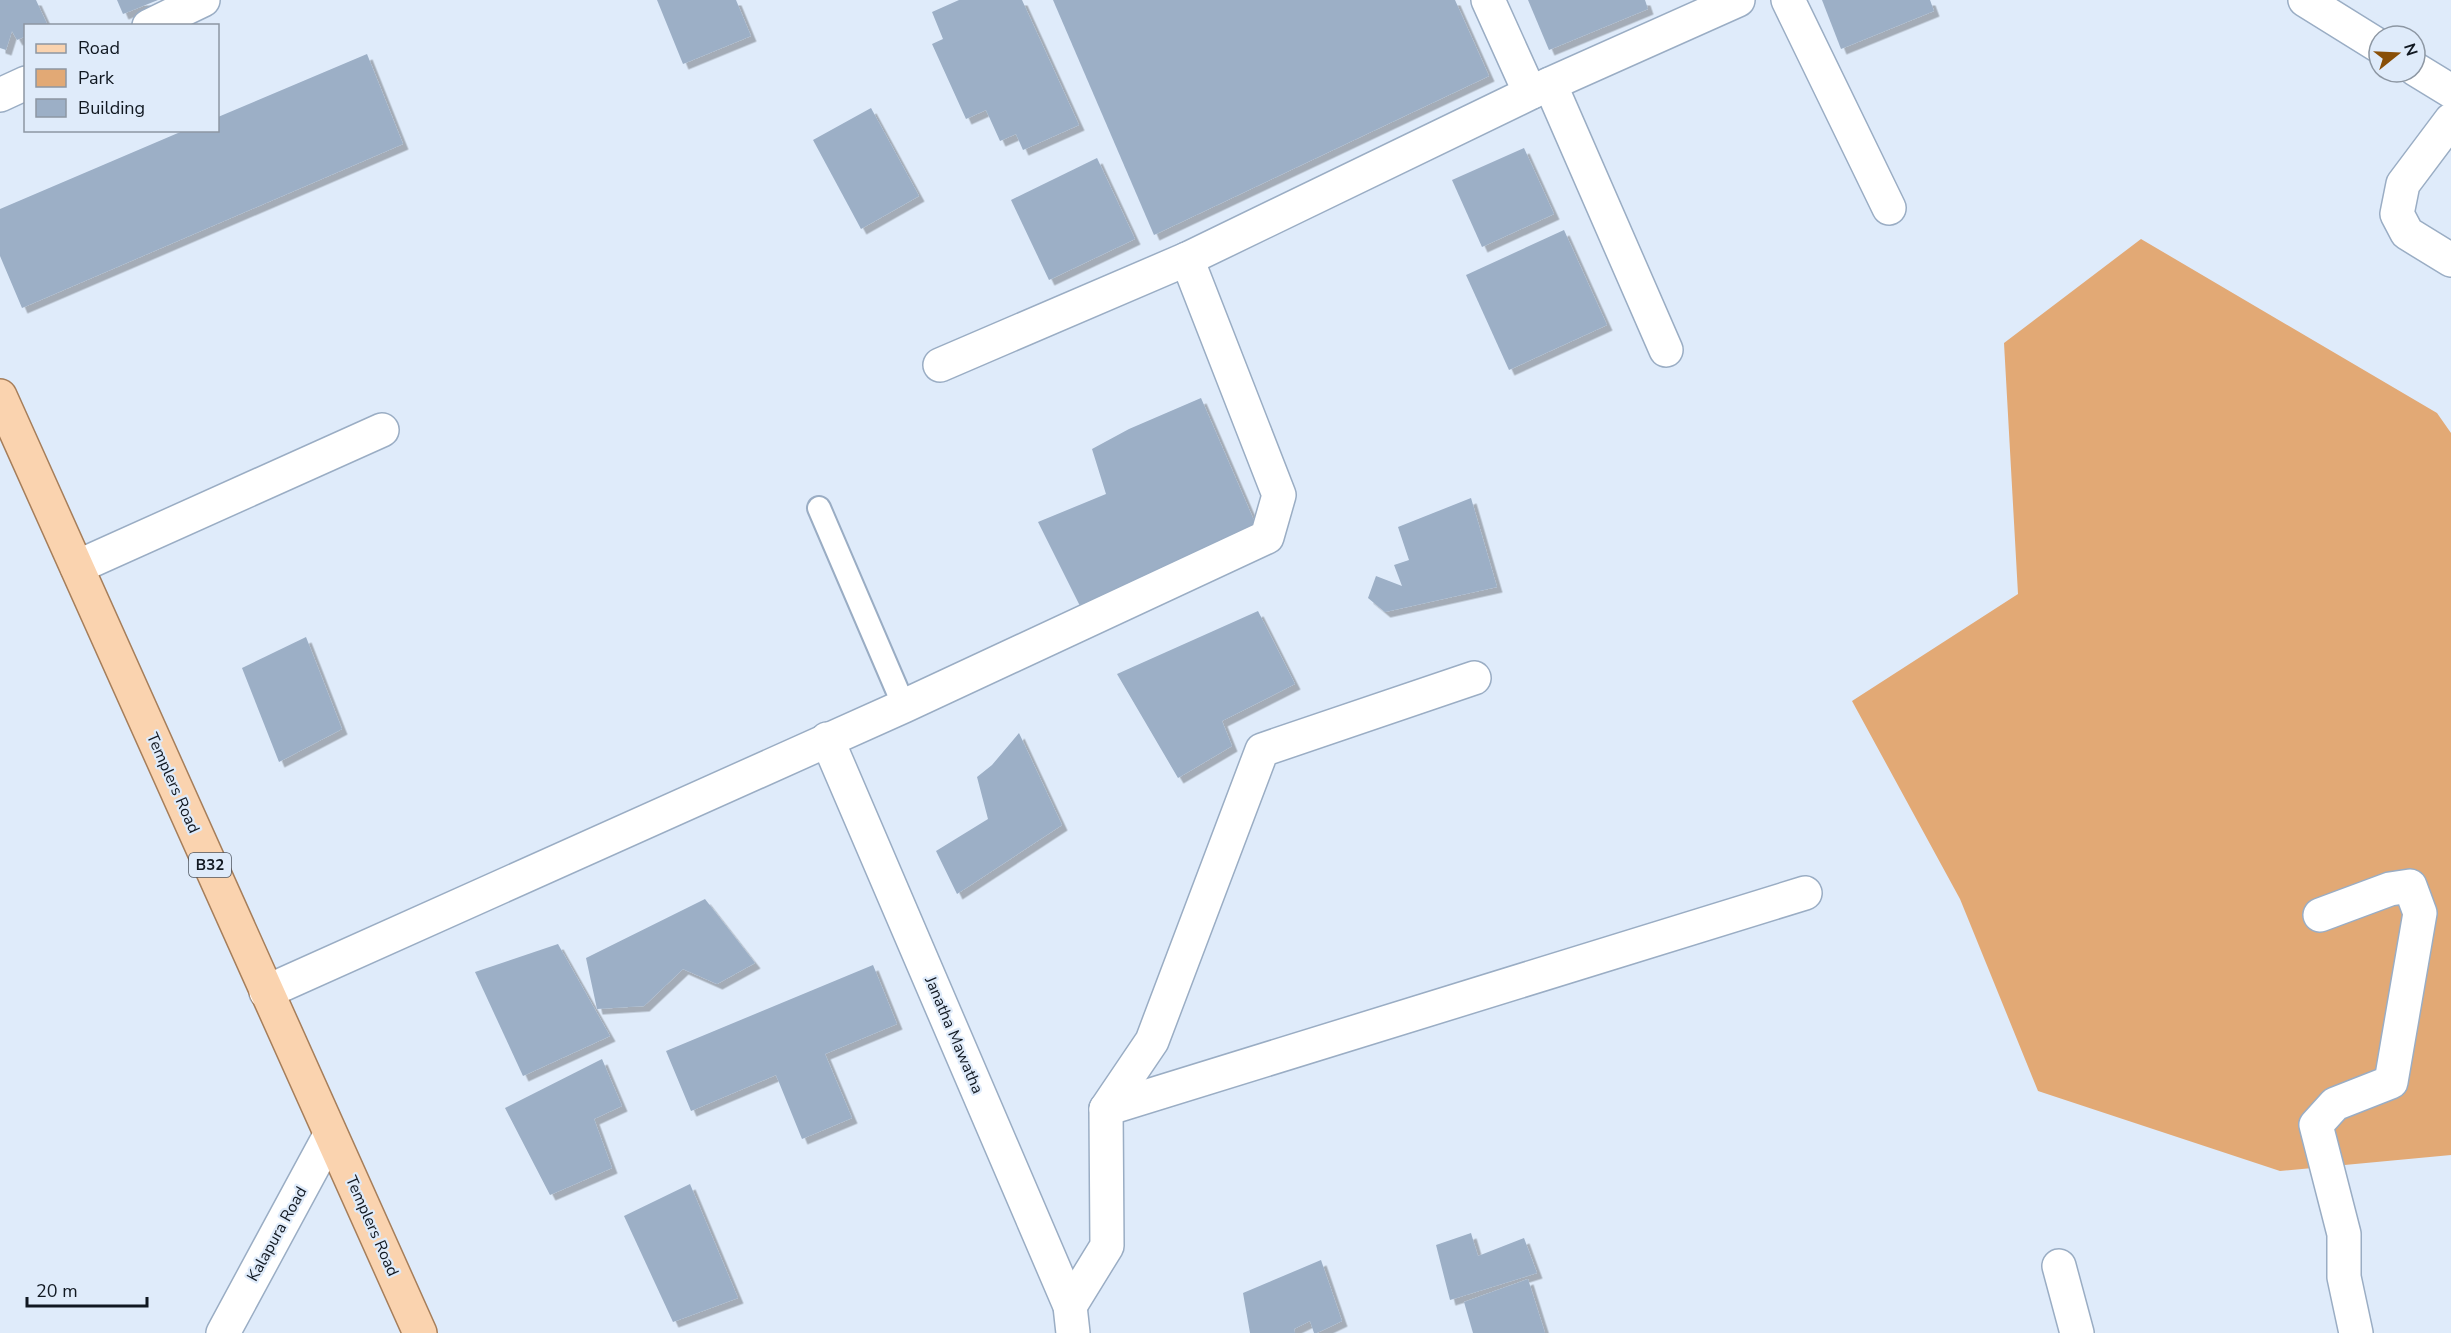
<svg xmlns="http://www.w3.org/2000/svg" width="2451" height="1333" font-family="'Nunito Sans',sans-serif">
<defs>
<filter id="shadow"><feDropShadow dx="5.5" dy="5.5" stdDeviation="0" flood-color="#0004"/></filter>
</defs>
<rect width="100%" height="100%" fill="#dfebfa"/>
<path fill="#e2a975" d="M2141,239l296,174 14,20v722l-171,16 -242,-80 -78,-192 -108,-198 166,-107 -14,-251z"/>
<g fill="#9cafc6" filter="url(#shadow)">
<path d="M0,0h36l12,26h-22v10l-9,4 -5,-9 -6,19 -6,-2z"/>
<path d="M117,0h41l-35,14z"/>
<path d="M657,0h79l15,36 -68,28z"/>
<path d="M959,0h63l57,125 -56,25 -7,-16 -16,7 -14,-31 -20,9 -34,-75 11,-5 -11,-27z"/>
<path d="M1053,0h402l34,76 -335,159z"/>
<path d="M1528,0h117l3,9 -99,41z"/>
<path d="M1822,0h108l4,11 -93,38z"/>
<path d="M367,54l36,90 -381,164 -22,-52v-47l185,-79h33v-13z"/>
<path d="M871,108l48,88 -58,33 -48,-89z"/>
<path d="M1524,148l30,66 -72,33 -30,-67z"/>
<path d="M1097,158l38,81 -86,41 -38,-80z"/>
<path d="M1564,230l43,95 -98,45 -43,-95z"/>
<path d="M1201,398l55,127 -176,81 -42,-84 68,-28 -14,-45 37,-20z"/>
<path d="M1471,498l26,89 -112,25 -17,-14 8,-22 26,10 -8,-21 15,-5 -11,-33z"/>
<path d="M1258,611l37,73 -73,37 10,25 -54,32 -61,-104z"/>
<path d="M306,637l36,92 -63,33 -37,-94z"/>
<path d="M1019,733l43,92 -105,69 -21,-43 52,-32 -11,-42 15,-12z"/>
<path d="M705,899l50,64 -38,21 -34,-15 -39,37 -47,3 -11,-51z"/>
<path d="M558,944l52,92 -87,40 -48,-104z"/>
<path d="M873,965l24,59 -72,30 27,64 -50,21 -26,-64 -85,36 -25,-60z"/>
<path d="M602,1059l20,47 -28,13 18,49 -62,27 -45,-87z"/>
<path d="M690,1184l48,114 -65,24 -49,-106z"/>
<path d="M1471,1233l7,23 46,-18 13,35 -87,27 -14,-55z"/>
<path d="M1321,1260l21,61 -25,12h-3l-4,-12 -16,8 1,4h-45l-7,-40z"/>
<path d="M1528,1279l17,54h-72l-9,-31z"/>
</g>
<g fill="none" stroke-linecap="round" stroke-linejoin="round">
<g stroke="#9aadc4" stroke-width="26">
<path id="lane" d="M819,508l85,198"/>
</g>
<g stroke="#9aadc4" stroke-width="36">
<g id="street">
<path d="M1788,0l101,208"/>
<path d="M2305,0l74,46"/>
<path d="M149,26l54,-26"/>
<path d="M2415,69l36,22"/>
<path d="M1550,84l116,266"/>
<path d="M1532,92l206,-92"/>
<path d="M0,95l26,-12"/>
<path d="M2451,120l-48,64 -6,30 10,19 44,27"/>
<path d="M940,365l247,-106"/>
<path d="M77,567l305,-137"/>
<path d="M827,739l243,567 3,27"/>
<path d="M2320,915l70,-26 20,-3 10,27 -29,169 -56,22 -19,21 28,109v43l12,56"/>
<path d="M266,992l638,-286 363,-169 12,-42 -92,-236 343,-166 -42,-93"/>
<path d="M1106,1109l699,-216"/>
<path d="M2059,1266l18,67"/>
<path d="M1070,1306l37,-60 -1,-137 46,-68 110,-291 212,-72"/>
<path d="M223,1333l107,-198"/>
</g>
</g>
<g stroke="#a67e5a" stroke-width="36">
<path id="primary" d="M0,396l420,937"/>
</g>
<use href="#lane" stroke="#fff" stroke-width="22"/>
<use href="#street" stroke="#fff" stroke-width="33"/>
<use href="#primary" stroke="#fad3af" stroke-width="33"/>
</g>
<g text-anchor="middle" dominant-baseline="central" stroke-width="4.5" stroke-linejoin="round" paint-order="stroke">
<rect fill="#dfebfa" stroke="#4f5762" stroke-width="1.5" x="189" y="853" width="42" height="24" rx="4.5"/>
<g font-size="15" font-weight="bold" fill="#111821">
<text x="210" y="865">B32</text>
</g>
<g font-size="16" fill="#111821" stroke="#dfebfa">
<text transform="translate(173 783) rotate(66)">Templers Road</text>
<text transform="translate(954 1035) rotate(67)">Janatha Mawatha</text>
<text transform="translate(372 1226) rotate(66)">Templers Road</text>
<text transform="translate(277 1234) rotate(-61)">Kalapura Road</text>
</g>
</g>
<rect x="24" y="24" width="195" height="108" fill="#dfebfa" stroke="#8d97a3" stroke-width="1.5"/>
<rect x="36" y="44" width="30" height="9" fill="#fad3af" stroke="#8d97a3" stroke-width="1.5"/>
<text x="78" y="54" font-size="18" fill="#111821">Road</text>
<rect x="36" y="69" width="30" height="18" fill="#e2a975" stroke="#8d97a3" stroke-width="1.5"/>
<text x="78" y="84" font-size="18" fill="#111821">Park</text>
<rect x="36" y="99" width="30" height="18" fill="#9cafc6" stroke="#8d97a3" stroke-width="1.5"/>
<text x="78" y="114" font-size="18" fill="#111821">Building</text>
<g transform="translate(2397 54) rotate(72)"><circle r="28" fill="#dfebfa" stroke="#8d97a3" stroke-width="1.5"/>
<path d="M0-4.5L10 22L0 15L-10 22Z" fill="#894f07"/>
<text y="-9" font-size="16" font-weight="bold" text-anchor="middle" fill="#111821">N</text>
</g>
<path d="M27 1297v9h120v-9" fill="none" stroke="#111821" stroke-width="3"/>
<text x="36" y="1297" font-size="18" fill="#111821" stroke="#dfebfa" stroke-width="4.5" paint-order="stroke">20 m</text>
</svg>
